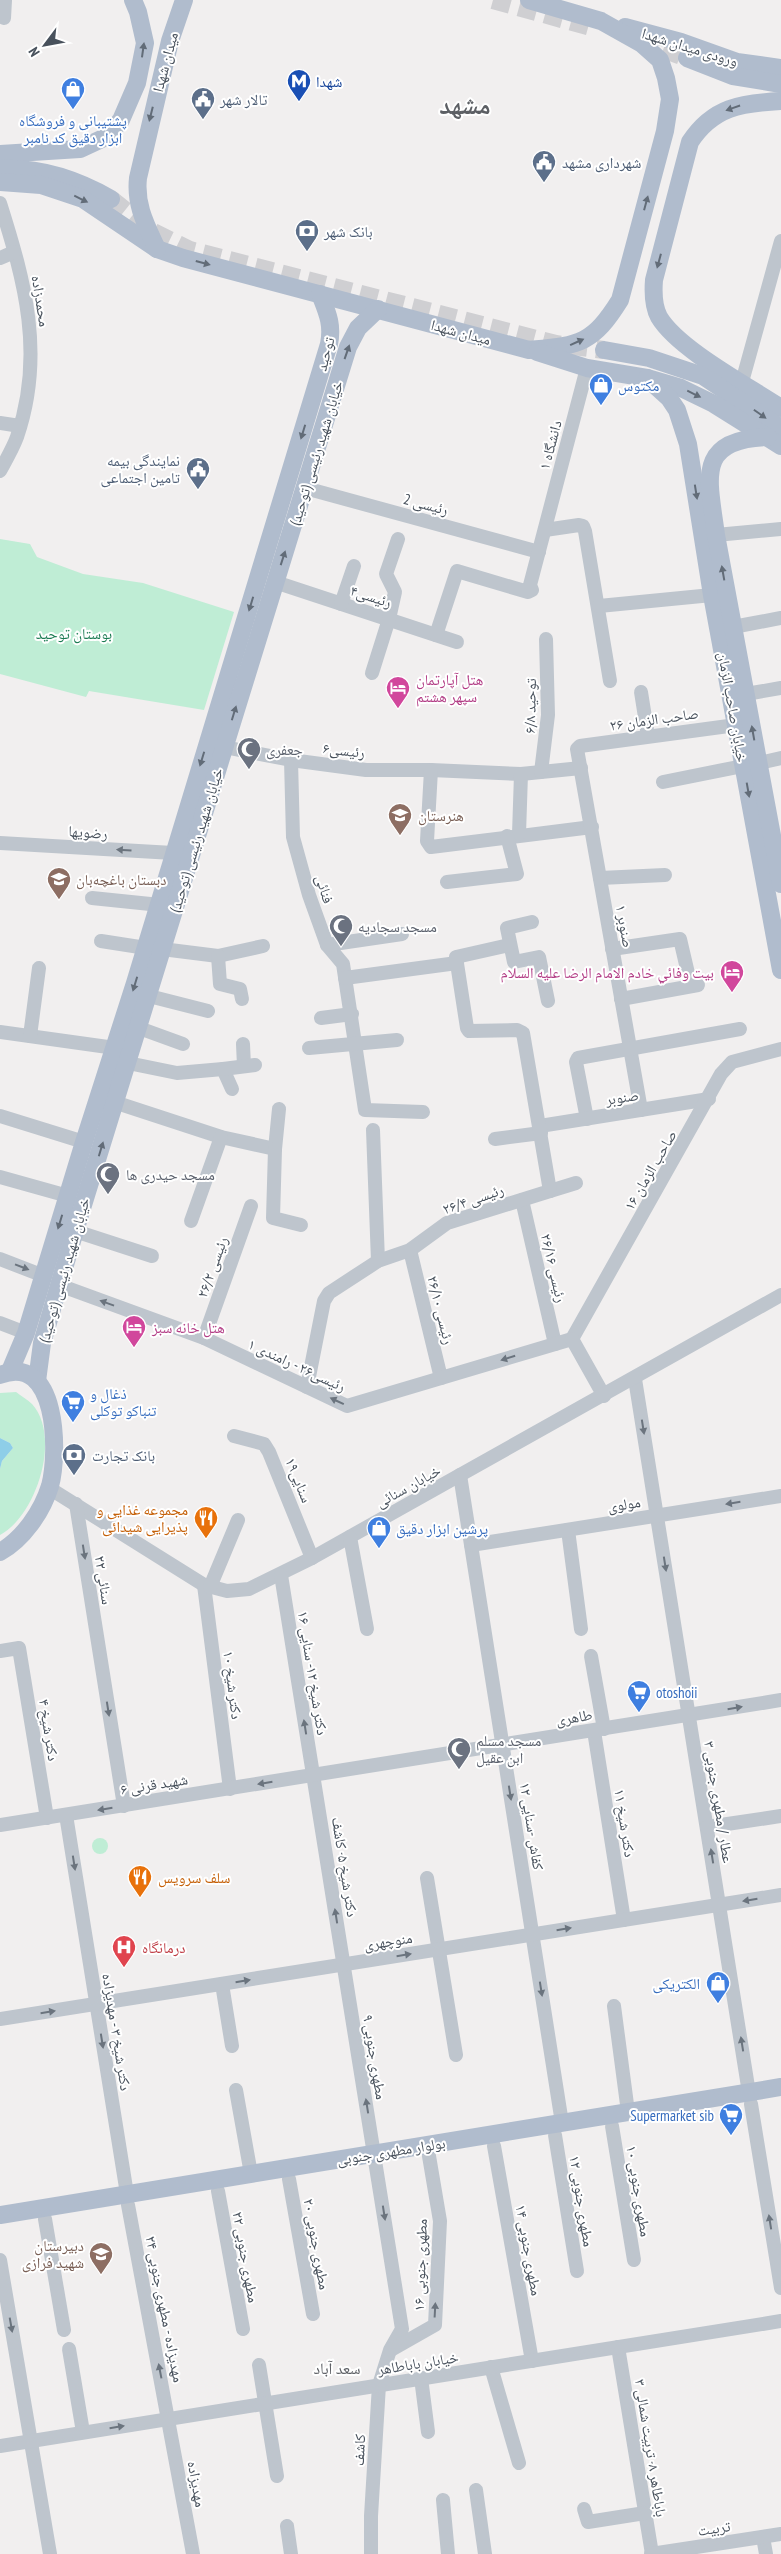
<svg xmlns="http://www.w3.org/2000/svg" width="781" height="2554" font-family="'PT Sans Narrow','Noto Naskh Arabic',sans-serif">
<rect width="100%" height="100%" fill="#f1efef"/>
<g fill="#bfedd5">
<path d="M0,539l30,5 7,13 46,17 60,9 91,29 -30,98 -115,-19 -3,6 -86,-23z"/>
<path d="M16,1392c5,4 12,8 16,12 30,33 4,112 -32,131v-66l2,-8 11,-13 -3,-5 -10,-5v-45z"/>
<circle cx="100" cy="1846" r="8"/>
</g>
<path fill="#8ecee8" d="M0,1438l10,5 3,5 -11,13 -2,8z"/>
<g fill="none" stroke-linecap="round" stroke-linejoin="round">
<g stroke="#cfcfd2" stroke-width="18" stroke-dasharray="18 9" stroke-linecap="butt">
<path d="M493,0l101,28"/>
<path d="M638,40l49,18"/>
<path d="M111,199l40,32 39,19 366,94 48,6"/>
</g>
<g stroke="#bec5cd" stroke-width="14">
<path d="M4,18l1,-18"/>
<path d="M0,203c25,79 45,152 17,234 -4,11 -11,23 -17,34"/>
<path d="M0,258l14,-6"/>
<path d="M742,382l39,-141"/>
<path d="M0,423l20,3"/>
<path d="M305,488l234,64"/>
<path d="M545,530l34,-5 4,1 2,5 25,150"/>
<path d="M716,535l65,-6"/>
<path d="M275,582l182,60"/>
<path d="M341,604l13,-38"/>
<path d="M599,606l113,-11"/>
<path d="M733,627l48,-9"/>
<path d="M436,635l21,-64 71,21 4,-2 -2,-5 57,-217"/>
<path d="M372,673l17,-54 6,-27 -9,-18 12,-35"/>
<path d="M641,692l7,44"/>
<path d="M746,694l35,-6"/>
<path d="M224,747l67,13 75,10h65l90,4 60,-6"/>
<path d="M291,760l2,77 16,58 18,50 16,19 22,146 58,2"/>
<path d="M759,763l22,-5"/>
<path d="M431,770l-4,71 4,6 161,-20"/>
<path d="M541,772l7,-57 -2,-76"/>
<path d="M663,782l80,-16"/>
<path d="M519,834l2,-60"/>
<path d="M0,843l173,10"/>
<path d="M600,878l65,-3"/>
<path d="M447,882l70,-8 -10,-38"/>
<path d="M92,898l68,7"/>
<path d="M532,922l-25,6 7,34 25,-5 9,44"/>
<path d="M101,941l45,7"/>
<path d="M327,945l75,-11"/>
<path d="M162,949l56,7 45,-10"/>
<path d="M612,949l68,-10 11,47"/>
<path d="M218,956l2,28 20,5 2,10"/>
<path d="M345,978l112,-15"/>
<path d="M149,996l59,15"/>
<path d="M621,999l77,-14"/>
<path d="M321,1018l31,-4"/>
<path d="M139,1028l44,16"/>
<path d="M0,1032l115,16"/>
<path d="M30,1036l9,-68"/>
<path d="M243,1044l1,22"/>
<path d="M309,1048l88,-8"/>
<path d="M128,1063l49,10 46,-4 9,20"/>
<path d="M223,1069l32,-4"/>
<path d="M114,1102l107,35 54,12 4,-40"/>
<path d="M641,1110l-64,-361 3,-3 156,-21"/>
<path d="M0,1116l84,26"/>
<path d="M587,1119l-11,-57 2,-4 162,-29"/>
<path d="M540,1126l169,-27"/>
<path d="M373,1130l5,131"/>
<path d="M495,1139l46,-6"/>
<path d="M275,1149l-2,69 28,7"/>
<path d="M0,1177l68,19"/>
<path d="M550,1191l26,-8"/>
<path d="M522,1200l33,144"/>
<path d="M191,1221l30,-84"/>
<path d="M75,1231l77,25"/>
<path d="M410,1250l31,128"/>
<path d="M0,1259l44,17"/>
<path d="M59,1285l145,53 143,68 225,-67"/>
<path d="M0,1323l26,10"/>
<path d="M204,1338l47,-132"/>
<path d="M572,1339l149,-265 11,-12 49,-13"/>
<path d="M572,1339l32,57"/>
<path d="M635,1379l114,714"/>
<path d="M307,1387l17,-86 5,-8 49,-32 32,-11 37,-27 103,-32 -27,-158 -6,-3 -48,1 -2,-3 -11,-71 53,-12"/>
<path d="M234,1436l30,8 5,8 43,106"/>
<path d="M460,1475l102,648"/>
<path d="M49,1488l155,97 23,6 22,-2 63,-31 469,-263"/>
<path d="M76,1504l48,302"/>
<path d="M568,1530l13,99"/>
<path d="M350,1537l17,92"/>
<path d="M471,1545l310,-49"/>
<path d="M281,1575l121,754 -12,21 -11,35 -8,131v38"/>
<path d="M204,1585l26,204"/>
<path d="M210,1587l28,-67"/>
<path d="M0,1651l19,-3 28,170"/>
<path d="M591,1656l13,73"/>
<path d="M594,1731l30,189"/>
<path d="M66,1815l61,379"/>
<path d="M0,1825l781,-125"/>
<path d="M707,1827l74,-11"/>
<path d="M427,1878l29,177"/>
<path d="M222,1984l10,62"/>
<path d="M614,2006l14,106"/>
<path d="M0,2019l781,-124"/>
<path d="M236,2090l15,84"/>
<path d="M751,2104l30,184"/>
<path d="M612,2126l22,134"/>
<path d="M555,2135l22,136"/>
<path d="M494,2146l38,215"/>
<path d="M289,2179l24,135"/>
<path d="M218,2191l25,138"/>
<path d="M128,2205l65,349"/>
<path d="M45,2219l19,111"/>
<path d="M0,2260l50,294"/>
<path d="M618,2347l34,207"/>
<path d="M69,2349l14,83"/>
<path d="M391,2350l44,-25 5,-104 -11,-65"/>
<path d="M259,2365l18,111"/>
<path d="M491,2367l28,96"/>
<path d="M421,2378l7,54"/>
<path d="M0,2446l781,-125"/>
<path d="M476,2490l9,64"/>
<path d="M443,2500l5,54"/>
<path d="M584,2509l4,13 57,-9"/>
<path d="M287,2526l4,28"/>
<path d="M763,2537l3,17"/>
<path d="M651,2554l130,-20"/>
</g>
<g stroke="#b0bccd" stroke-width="18">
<path d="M625,27l56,15 56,20 44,6"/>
<path d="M687,58l46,18 48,8"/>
<path d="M781,101c-40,2 -68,6 -91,41l-36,138c-1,13 -1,26 5,37 19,32 89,69 122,91"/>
<path d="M0,154l80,-5 28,-13 13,-16 16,-37 8,-40 -7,-31 -5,-12"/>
<path d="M0,169c39,-2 78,11 111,30"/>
<path d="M0,182l41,3 42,14 74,50 26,9 346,92c50,-5 63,-5 91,-50l45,-169 5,-32 -4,-21 -6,-18 -18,-16 -41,-23 -72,-21"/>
<path d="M157,249c-11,-24 -22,-44 -19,-71l32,-137 14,-41"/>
<path d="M604,350l45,8 54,18 78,52"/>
<path d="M537,352l50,16 60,10 34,10 33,16 67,42"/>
<path d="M647,378l22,20 8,12 11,34 24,151 69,375"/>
<path d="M768,437c-74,2 -59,43 -52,98l65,349"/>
<path d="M10,1371l16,-38 58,-191 51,-159 194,-639c4,-20 -2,-32 -9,-50"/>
<path d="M37,1381l5,-38 33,-112 273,-884 10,-19 20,-19"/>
<path d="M0,1552c23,-13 42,-40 50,-66 9,-33 8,-134 -50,-111"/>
<path d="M0,2215l781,-128"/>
</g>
</g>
<defs><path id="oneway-solid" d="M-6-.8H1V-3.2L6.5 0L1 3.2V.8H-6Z" transform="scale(1.25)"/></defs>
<g fill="#626c78">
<use href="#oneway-solid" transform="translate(143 50) rotate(-82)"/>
<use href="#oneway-solid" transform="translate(733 108) rotate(161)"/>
<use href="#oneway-solid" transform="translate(151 114) rotate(104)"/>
<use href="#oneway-solid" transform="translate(81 199) rotate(26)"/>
<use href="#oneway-solid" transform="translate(646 203) rotate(-75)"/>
<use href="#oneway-solid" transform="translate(659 261) rotate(105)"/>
<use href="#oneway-solid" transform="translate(203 263) rotate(15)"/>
<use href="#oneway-solid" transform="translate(577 342) rotate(-24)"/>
<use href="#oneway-solid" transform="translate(347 352) rotate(-71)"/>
<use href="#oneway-solid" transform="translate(694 394) rotate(26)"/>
<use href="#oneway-solid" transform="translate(760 414) rotate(35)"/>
<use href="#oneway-solid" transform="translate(303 432) rotate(107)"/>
<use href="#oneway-solid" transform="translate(696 492) rotate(81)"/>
<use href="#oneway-solid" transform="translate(283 558) rotate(-72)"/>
<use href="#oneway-solid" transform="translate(723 573) rotate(-100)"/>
<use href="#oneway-solid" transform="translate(251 604) rotate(107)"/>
<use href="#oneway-solid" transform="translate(234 713) rotate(-73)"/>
<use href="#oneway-solid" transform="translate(753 733) rotate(-100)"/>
<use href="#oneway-solid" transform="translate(202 759) rotate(107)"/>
<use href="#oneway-solid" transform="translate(748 790) rotate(80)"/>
<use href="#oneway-solid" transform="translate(135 984) rotate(107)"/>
<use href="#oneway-solid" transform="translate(101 1149) rotate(-73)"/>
<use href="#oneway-solid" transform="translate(60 1222) rotate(107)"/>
</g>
<g fill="#6b747e">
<use href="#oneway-solid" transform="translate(124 850) rotate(-176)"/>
<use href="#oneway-solid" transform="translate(22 1267) rotate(21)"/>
<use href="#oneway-solid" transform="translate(107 1303) rotate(-160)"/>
<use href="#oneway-solid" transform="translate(508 1358) rotate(163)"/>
<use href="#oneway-solid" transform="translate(337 1401) rotate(-155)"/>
<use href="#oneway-solid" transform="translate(643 1427) rotate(81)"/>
<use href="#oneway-solid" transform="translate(733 1503) rotate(171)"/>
<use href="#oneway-solid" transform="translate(84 1552) rotate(81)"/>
<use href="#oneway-solid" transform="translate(665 1564) rotate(81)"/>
<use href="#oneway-solid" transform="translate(735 1708) rotate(-10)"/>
<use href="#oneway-solid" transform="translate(108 1709) rotate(81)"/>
<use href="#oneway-solid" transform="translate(305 1727) rotate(-99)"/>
<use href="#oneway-solid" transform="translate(265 1783) rotate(171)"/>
<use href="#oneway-solid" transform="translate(510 1793) rotate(81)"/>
<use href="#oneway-solid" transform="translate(105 1809) rotate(171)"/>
<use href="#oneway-solid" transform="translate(712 1856) rotate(-99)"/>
<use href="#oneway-solid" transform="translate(74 1863) rotate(81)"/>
<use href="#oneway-solid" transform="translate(750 1900) rotate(171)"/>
<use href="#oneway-solid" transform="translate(336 1916) rotate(-99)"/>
<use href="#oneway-solid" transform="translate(564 1929) rotate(-9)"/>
<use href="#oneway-solid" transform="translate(404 1955) rotate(-9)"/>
<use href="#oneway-solid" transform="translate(243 1981) rotate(-9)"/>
<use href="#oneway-solid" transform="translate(541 1989) rotate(81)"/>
<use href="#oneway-solid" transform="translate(48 2012) rotate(-9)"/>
<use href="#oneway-solid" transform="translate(102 2041) rotate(81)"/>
<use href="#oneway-solid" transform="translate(742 2044) rotate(-99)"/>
<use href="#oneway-solid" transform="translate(367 2106) rotate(-99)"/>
<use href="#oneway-solid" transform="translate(384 2213) rotate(81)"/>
<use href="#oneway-solid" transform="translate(770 2222) rotate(-99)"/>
<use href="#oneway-solid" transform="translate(435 2310) rotate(-87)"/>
<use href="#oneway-solid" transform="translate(11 2325) rotate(80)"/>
<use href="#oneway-solid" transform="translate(160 2371) rotate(-101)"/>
<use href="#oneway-solid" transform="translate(117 2427) rotate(-9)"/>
</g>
<defs>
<g id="metro-pin" transform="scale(1.25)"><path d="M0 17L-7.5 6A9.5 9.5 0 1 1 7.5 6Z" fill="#1a4fb4" stroke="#fff"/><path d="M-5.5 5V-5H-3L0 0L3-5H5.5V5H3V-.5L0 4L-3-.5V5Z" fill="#fff"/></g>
<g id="shop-pin" transform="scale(1.25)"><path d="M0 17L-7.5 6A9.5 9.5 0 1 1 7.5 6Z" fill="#3f7fe0" stroke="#fff"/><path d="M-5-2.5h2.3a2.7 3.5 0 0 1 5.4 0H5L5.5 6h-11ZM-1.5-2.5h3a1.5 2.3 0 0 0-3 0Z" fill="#fff"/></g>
<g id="civic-pin" transform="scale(1.25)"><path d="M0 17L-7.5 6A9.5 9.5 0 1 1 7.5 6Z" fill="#5c6f8a" stroke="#fff"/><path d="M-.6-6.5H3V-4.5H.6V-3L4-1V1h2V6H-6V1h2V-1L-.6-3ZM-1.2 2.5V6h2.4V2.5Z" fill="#fff"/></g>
<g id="bank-pin" transform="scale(1.25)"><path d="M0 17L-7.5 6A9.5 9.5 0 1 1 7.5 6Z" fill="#5c6f8a" stroke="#fff"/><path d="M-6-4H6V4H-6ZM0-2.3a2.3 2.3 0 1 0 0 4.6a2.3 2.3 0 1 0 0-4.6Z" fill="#fff"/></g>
<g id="hotel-pin" transform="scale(1.25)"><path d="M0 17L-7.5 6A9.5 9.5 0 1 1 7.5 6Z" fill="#d1479c" stroke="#fff"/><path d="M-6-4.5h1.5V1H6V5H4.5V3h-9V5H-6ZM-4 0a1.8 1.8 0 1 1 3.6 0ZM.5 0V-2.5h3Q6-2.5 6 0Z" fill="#fff"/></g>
<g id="mosque-pin" transform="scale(1.25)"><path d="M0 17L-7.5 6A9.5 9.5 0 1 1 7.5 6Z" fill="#6b7280" stroke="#fff"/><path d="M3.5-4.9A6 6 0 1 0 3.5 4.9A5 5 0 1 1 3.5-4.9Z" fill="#fff"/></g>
<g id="school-pin" transform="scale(1.25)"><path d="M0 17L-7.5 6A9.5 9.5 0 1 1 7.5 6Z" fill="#8d6e63" stroke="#fff"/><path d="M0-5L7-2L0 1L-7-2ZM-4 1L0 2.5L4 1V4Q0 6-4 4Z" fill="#fff"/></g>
<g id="supermarket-pin" transform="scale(1.25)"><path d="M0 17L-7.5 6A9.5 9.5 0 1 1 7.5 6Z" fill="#3f7fe0" stroke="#fff"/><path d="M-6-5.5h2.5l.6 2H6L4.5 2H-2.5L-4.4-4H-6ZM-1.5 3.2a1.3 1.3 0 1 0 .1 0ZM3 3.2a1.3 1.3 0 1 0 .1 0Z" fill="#fff"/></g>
<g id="restaurant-pin" transform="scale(1.25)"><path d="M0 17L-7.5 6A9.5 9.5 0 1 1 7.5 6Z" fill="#e8710a" stroke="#fff"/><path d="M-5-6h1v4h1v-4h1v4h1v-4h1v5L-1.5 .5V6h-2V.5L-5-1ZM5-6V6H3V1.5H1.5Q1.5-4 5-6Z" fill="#fff"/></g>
<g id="hospital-pin" transform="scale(1.25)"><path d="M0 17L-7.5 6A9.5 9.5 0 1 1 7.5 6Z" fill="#e0444e" stroke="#fff"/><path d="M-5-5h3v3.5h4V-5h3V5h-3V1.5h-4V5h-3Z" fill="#fff"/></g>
</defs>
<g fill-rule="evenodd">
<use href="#metro-pin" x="299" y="81"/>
<use href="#shop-pin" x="73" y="89"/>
<use href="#civic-pin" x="203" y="99"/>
<use href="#civic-pin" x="544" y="162"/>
<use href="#bank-pin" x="307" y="231"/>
<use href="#shop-pin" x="601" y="385"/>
<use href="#civic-pin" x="198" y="469"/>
<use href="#hotel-pin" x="398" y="688"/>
<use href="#mosque-pin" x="249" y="749"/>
<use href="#school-pin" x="400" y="815"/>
<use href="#school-pin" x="59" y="879"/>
<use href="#mosque-pin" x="341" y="926"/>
<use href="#hotel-pin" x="732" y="972"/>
<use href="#mosque-pin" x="108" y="1174"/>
<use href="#hotel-pin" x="134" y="1327"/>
<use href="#supermarket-pin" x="73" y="1402"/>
<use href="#bank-pin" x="74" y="1455"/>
<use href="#restaurant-pin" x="206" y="1518"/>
<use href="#shop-pin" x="379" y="1528"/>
<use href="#supermarket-pin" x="639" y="1692"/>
<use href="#mosque-pin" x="459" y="1749"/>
<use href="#restaurant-pin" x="140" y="1877"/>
<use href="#hospital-pin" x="124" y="1947"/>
<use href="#shop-pin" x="718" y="1983"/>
<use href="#supermarket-pin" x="731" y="2115"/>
<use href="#school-pin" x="101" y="2254"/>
</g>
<g text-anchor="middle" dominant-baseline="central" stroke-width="4" stroke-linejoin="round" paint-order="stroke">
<g font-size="15" fill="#48515c" stroke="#fff">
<text transform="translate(690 47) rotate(17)">ورودی میدان شهدا</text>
<text transform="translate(165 62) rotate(-75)">میدان شهدا</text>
<text transform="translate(41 301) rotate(81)">محمدزاده</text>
<text transform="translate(461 332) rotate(15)">میدان شهدا</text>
<text transform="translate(325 354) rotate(-75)">توحید</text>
<text transform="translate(550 445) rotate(-75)">دانشگاه ۱</text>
<text transform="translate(316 453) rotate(-73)">خیابان شهید رئیسی (توحید)</text>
<text transform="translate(426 504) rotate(15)">رئیسی 2</text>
<text transform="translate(371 596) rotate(18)">رئیسی۴</text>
<text transform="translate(530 706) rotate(-89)">توحید ۶/۸</text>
<text transform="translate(733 707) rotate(80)">خیابان صاحب الزمان</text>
<text transform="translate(654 719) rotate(-8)">صاحب الزمان ۲۶</text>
<text transform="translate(344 750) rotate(7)">رئیسی۶</text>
<text transform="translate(88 832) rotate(4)">رضویها</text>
<text transform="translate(196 840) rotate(-73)">خیابان شهید رئیسی (توحید)</text>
<text transform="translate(325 889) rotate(73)">فنائی</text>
<text transform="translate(625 926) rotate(80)">صنوبر ۱</text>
<text transform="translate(622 1097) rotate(-9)">صنوبر</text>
<text transform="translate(650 1170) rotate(-60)">صاحب الزمان ۱۶</text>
<text transform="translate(473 1199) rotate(-19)">رئیسی ۲۶/۴</text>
<text transform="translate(212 1267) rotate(-70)">رئیسی ۲۶/۲</text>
<text transform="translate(554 1268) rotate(77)">رئیسی ۲۶/۱۶</text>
<text transform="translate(64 1270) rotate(-74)">خیابان شهید رئیسی (توحید)</text>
<text transform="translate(441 1310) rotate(76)">رئیسی ۲۶/۱۰</text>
<text transform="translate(297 1365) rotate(25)">رئیسی۲۶ - رامندی ۱</text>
<text transform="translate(299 1480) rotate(68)">سنایی۱۹</text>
<text transform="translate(408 1486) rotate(-29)">خیابان سنائی</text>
<text transform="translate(624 1504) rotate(-9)">مولوی</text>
<text transform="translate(104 1580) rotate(81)">سنائی ۲۲</text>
<text transform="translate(313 1673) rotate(81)">دکتر شیخ ۱۲- سنایی ۱۶</text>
<text transform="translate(233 1685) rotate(83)">دکتر شیخ ۱۰</text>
<text transform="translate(574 1717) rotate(-9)">طاهری</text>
<text transform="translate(49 1730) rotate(81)">دکتر شیخ ۴</text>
<text transform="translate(154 1784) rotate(-9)">شهید قرنی ۶</text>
<text transform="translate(719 1802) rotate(81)">عطار / مطهری جنوبی ۳</text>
<text transform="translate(625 1823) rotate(81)">دکتر شیخ ۱۱</text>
<text transform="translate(532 1826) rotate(81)">کفاش -سنایی ۱۲</text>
<text transform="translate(345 1867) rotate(81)">دکتر شیخ ۵- کاشف</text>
<text transform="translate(388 1941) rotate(-9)">منوچهری</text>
<text transform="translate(117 2032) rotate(81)">دکتر شیخ ۳ - مهدیزاده</text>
<text transform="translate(375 2057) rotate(81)">مطهری جنوبی ۹</text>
<text transform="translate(391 2151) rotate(-9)">بولوار مطهری جنوبی</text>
<text transform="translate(639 2191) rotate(81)">مطهری جنوبی ۱۰</text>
<text transform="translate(582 2201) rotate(81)">مطهری جنوبی ۱۲</text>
<text transform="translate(317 2244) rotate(80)">مطهری جنوبی ۲۰</text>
<text transform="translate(529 2250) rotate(80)">مطهری جنوبی ۱۴</text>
<text transform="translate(246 2257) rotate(80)">مطهری جنوبی ۲۲</text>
<text transform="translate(420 2265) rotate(-88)">مطهری جنوبی ۱۶</text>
<text transform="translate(165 2309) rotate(79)">مهدیزاده - مطهری جنوبی ۲۴</text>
<text transform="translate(418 2363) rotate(-9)">خیابان باباطاهر</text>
<text transform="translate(651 2448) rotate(81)">باباطاهر ۸- تربیت شمالی ۳</text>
<text transform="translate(359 2450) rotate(-87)">کاشف</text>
<text transform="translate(197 2484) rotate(80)">مهدیزاده</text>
<text transform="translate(714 2528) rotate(-9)">تربیت</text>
</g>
<g font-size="15" fill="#164399" stroke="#fff" text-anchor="start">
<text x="316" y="81">شهدا</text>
</g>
<g font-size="15" fill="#4e5e75" stroke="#fff" text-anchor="start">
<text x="220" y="99">تالار شهر</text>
<text x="562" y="162">شهرداری مشهد</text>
<text x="324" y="231">بانک شهر</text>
<text x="180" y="460" text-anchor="end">نمایندگی بیمه<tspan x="180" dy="17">تامین اجتماعی</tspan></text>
<text x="92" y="1455">بانک تجارت</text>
</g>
<g font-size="15" fill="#366cbe" stroke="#fff" text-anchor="start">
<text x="73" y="120" text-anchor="middle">پشتیبانی و فروشگاه<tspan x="73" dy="17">ابزار دقیق کد نامبر</tspan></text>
<text x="618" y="385">مکتوس</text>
<text x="90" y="1393">ذغال و<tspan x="90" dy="17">تنباکو توکلی</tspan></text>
<text x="396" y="1528">پرشین ابزار دقیق</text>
<text x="656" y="1692">otoshoii</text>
<text x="700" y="1983" text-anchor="end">الکتریکی</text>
<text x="714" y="2115" text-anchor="end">Supermarket sib</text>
</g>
<g font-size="15" fill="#1b7b52" stroke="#fff">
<text x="74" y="633">بوستان توحید</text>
</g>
<g font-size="15" fill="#b23c85" stroke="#fff" text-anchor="start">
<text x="416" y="679">هتل آپارتمان<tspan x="416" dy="17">سپهر هشتم</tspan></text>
<text x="714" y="972" text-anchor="end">بيت وفائي خادم الامام الرضا عليه السلام</text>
<text x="152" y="1327">هتل خانه سبز</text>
</g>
<g font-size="15" fill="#5b616d" stroke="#fff" text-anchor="start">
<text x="266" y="749">جعفری</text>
<text x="358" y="926">مسجد سجادیه</text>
<text x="126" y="1174">مسجد حیدری ها</text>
<text x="476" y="1740">مسجد مسلم<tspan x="476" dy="17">ابن عقیل</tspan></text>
</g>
<g font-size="15" fill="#785e54" stroke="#fff" text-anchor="start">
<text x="418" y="815">هنرستان</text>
<text x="76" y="879">دبستان باغچه‌بان</text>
<text x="84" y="2245" text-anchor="end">دبیرستان<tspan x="84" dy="17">شهید فرازی</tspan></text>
</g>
<g font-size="15" fill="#c56008" stroke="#fff" text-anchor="end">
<text x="188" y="1509">مجموعه غذایی و<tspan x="188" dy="17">پذیرایی شیدائی</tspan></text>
<text x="158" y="1877" text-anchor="start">سلف سرویس</text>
</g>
<g font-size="15" fill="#be3a42" stroke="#fff" text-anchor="start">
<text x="142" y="1947">درمانگاه</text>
</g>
<g font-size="16" fill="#5c5f64" stroke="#fff">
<text x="337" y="2368">سعد آباد</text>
</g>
<g font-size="25" font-weight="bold" fill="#5c5f64" stroke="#fff">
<text x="465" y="105">مشهد</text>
</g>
</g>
<g transform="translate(45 45) rotate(238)" stroke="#ffffff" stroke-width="4" paint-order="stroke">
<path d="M0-4L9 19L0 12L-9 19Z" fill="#48515c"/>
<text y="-8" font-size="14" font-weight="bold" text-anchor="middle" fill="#48515c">N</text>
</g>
</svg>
